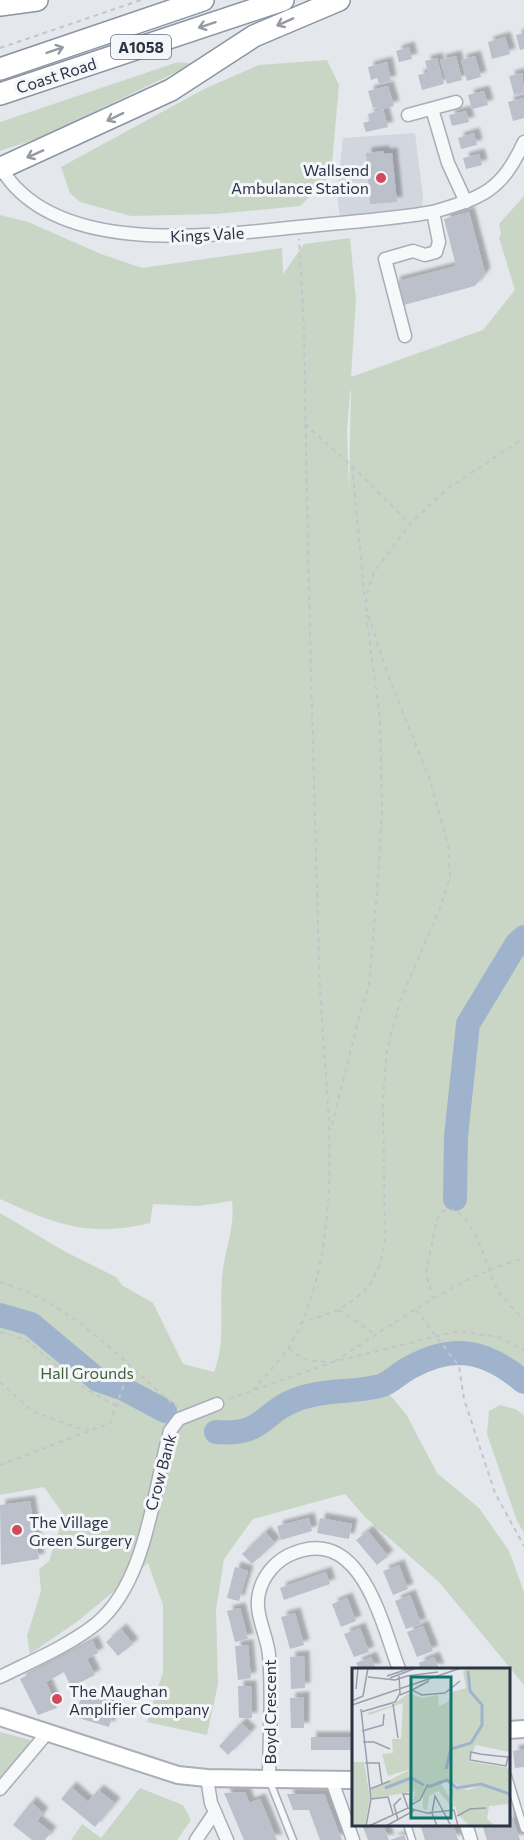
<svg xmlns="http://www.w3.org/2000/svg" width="524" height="1840" font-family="Commissioner,sans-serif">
<defs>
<filter id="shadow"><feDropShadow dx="5.5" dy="-5.5" stdDeviation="1.5" flood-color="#0004"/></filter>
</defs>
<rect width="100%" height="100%" fill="#e4e7ec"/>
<path fill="#d2d6de" d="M415,133l8,65 -1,10 -82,9 -3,-23 6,-56z"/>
<g fill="#c9d6c5" fill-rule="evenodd">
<path d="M327,60l12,25 -8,90 -31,31 -84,8 -85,2 -51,-14 -10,-9 -9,-26 145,-79 53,-23z"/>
<path d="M178,62l15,2 -151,73 -42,14v-29z"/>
<path d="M524,196v1176c-60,-44 -88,-21 -150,4l32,38 31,59 42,35 30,43 15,41v93l-85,-103 -74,-65 -20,-23 -92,25 -29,40 -8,51 2,74 -11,51 -60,-13 16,-50v-67l-15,-42 -70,58 -48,33 -3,-18 14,-45 -2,-22 10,-8 15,-46 -20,-28 -44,8v-282l64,38 52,26 7,9 30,17 30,61 31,8c13,-34 4,-67 9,-102 3,-25 12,-42 9,-69l-34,5 -45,-2 -3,19c-63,15 -94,1 -150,-24v-984l28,7 73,32 41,14 140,-20 1,26 21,-30 46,-6 6,62 -5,77 132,-47 32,-40 -16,-52 2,-4 -2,-10zM350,391h1l-2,98 -2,-57z"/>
<path d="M500,1405l15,4 9,6v118l-7,-12 -30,-87 2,-23z"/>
<path d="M0,1732l30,8 2,5 -32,35z"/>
<path d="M140,1788l43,17 8,15 -14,20h-106l11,-16 19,14z"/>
</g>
<path fill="#9fb4cc" d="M113,1373l6,2 4,5 4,-1 40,28 -5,9c-28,-4 -44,-17 -64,-36l14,-2z"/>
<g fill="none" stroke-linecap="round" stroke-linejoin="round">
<g stroke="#9fb4cc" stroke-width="24">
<path d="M455,1199l1,-63 12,-112 49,-81 7,-6"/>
<path d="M0,1315l31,9 67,56 26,9 41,22"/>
<path d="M216,1432c50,4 46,-21 82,-33 26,-10 55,-6 82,-13 11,-3 20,-14 31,-19 44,-24 76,-16 113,15"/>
</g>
</g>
<g fill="#bbc0ca" filter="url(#shadow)">
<path d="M524,33v16l-4,1 -4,-15z"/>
<path d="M505,37l5,17 -18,5 -4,-17z"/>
<path d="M409,47l3,12 -13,3 -3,-11z"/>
<path d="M456,56l6,24 -15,4 -7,-24z"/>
<path d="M475,56l6,21 -14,4 -6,-21z"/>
<path d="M437,58l7,26 -22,6 -4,-15 10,-2 -3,-12z"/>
<path d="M387,62l4,19 -12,3 -2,-6 -6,2 -3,-13z"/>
<path d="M522,73l2,20 -10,2 -5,-19z"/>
<path d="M388,86l6,20 -11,3 5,18 -22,5 -3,-9 7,-2 -2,-7 10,-3 -1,-4 -4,1 -5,-17z"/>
<path d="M484,91l4,14 -16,4 -4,-14z"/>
<path d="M523,98l1,20 -11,3 -5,-19z"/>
<path d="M466,111l3,11 -17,4 -3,-11z"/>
<path d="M474,133l3,12 -16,4 -3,-11z"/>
<path d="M384,151v3l8,-1 5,49 -27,2 -4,-51z"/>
<path d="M479,154l3,11 -16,4 -3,-11z"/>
<path d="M469,212l16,61 -10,13 -75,20 -6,-24 62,-16 -12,-47z"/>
<path d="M30,1501l9,58 -38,6 -1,-60z"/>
<path d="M309,1518l3,13 -31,9 -4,-14z"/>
<path d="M320,1518l32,6 -3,15 -32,-6z"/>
<path d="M368,1531l20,25 -11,9 -21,-25z"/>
<path d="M265,1532l10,11 -23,21 -10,-10z"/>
<path d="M399,1565l9,24 -15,6 -10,-24z"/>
<path d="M235,1567l13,4 -9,30 -12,-3z"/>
<path d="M326,1572l4,12 -46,16 -4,-12z"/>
<path d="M410,1595l11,29 -15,5 -11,-28z"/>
<path d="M347,1598l9,23 -15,6 -9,-23z"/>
<path d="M240,1608l8,31 -13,3 -8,-31z"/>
<path d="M295,1613l9,32 -14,4 -9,-32z"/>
<path d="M423,1626l10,25 -16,6 -10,-25z"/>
<path d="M360,1628l9,24 -15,5 -10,-23z"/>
<path d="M121,1629l12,15 -15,12 -12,-14z"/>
<path d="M93,1641l5,12 -11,6 8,16 -24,12 -7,-15 -18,10 11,26 -19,7 -18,-36z"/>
<path d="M248,1645l3,33 -13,2 -3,-34z"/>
<path d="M304,1656l1,32 -14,1 -1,-32z"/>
<path d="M371,1657l5,12h-17l-3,-6z"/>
<path d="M434,1657l5,12h-18l-2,-6z"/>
<path d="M238,1686h13l1,32h-13z"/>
<path d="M82,1694l34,10 -7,23 -34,-10z"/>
<path d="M304,1697v31h-13l-1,-30z"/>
<path d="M241,1723l10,9 -23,23 -9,-9z"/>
<rect x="311" y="1737" width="42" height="13"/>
<path d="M524,1749v18l-9,1 -2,-17z"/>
<path d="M71,1787l17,15 10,-12 17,13 -20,24 -34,-28z"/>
<path d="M245,1792l4,11 11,-4 17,41h-33l-20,-47z"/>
<path d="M287,1794h37l18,46h-22l-11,-30h-16z"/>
<path d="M31,1802l12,11 -6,8 14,11 -6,8h-13l-19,-15z"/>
<path d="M508,1805l12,35h-33l-5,-16h26z"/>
<path d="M362,1824h21l6,16h-21z"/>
<path d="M420,1824h33l5,16h-33z"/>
<path d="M404,1835l2,5h-16z"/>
</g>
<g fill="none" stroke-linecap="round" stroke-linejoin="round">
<g stroke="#a9aeb7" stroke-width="9">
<g id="lane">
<path d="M508,1776l16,53"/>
<path d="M270,1782l23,58"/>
<path d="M407,1824l5,16"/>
</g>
</g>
<g stroke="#a9aeb7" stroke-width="15">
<g id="street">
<path d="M432,109l16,54 18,39"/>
<path d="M408,115l48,-13"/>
<path d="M1,168c53,89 210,68 297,59 45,-5 90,-7 135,-15 51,-15 68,-21 91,-70"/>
<path d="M405,336l-20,-77 28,-8 12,4 11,-3 3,-10 -6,-30"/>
<path d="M0,1677c32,-16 68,-31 96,-53 51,-42 57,-133 74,-193l9,-12 38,-15"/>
<path d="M207,1778l4,25 16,37"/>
<path d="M269,1779c0,-41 4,-83 0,-124 -2,-21 -15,-41 -10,-62 4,-18 18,-34 35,-40 68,-27 88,72 105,116"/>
<path d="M332,1781l21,59"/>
<path d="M0,1789l48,-57"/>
<path d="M466,1824l5,16"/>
<path d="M196,1840l19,-28"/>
</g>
</g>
<g stroke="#a9aeb7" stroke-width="20">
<g id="secondary">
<path d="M0,1717l178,58 29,3 146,2"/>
<path d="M508,1730l16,-1"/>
</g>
</g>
<g stroke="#8b94a3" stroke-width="24">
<g id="highway">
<path d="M0,5l37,-5"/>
<path d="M0,69l203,-69"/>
<path d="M0,94l283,-94"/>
<path d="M1,168l170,-78 83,-54 85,-36"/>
</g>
</g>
<g stroke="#c2c5cb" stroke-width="2" stroke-dasharray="4.5 4.5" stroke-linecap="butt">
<path d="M0,48l141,-48"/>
<path d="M305,424l47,42 58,58"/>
<path d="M352,466l13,134"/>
<path d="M332,1125l28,-112 9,-28 9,-104 4,-72 -2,-90 -14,-104"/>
<path d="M0,1282c78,24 117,76 177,125"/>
<path d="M433,1299l-7,-26 11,-54 6,-8 11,-1c23,11 32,56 42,77 6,12 19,23 28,33"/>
<path d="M339,1310l37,25"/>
<path d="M416,1310l43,56 5,33 31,94 29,53"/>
<path d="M300,1323l39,-13 17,-12 13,-12 11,-21 5,-23 -2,-142 4,-49 13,-50 40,-93 10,-31 -2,-32 -18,-65 -41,-102 -24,-73 4,-19 5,-14 36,-48 37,-35 77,-51"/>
<path d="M0,1332l26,8 55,46 35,20"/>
<path d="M289,1348c12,13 23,13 40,14"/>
<path d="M335,1361c59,-37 121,-84 189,-103"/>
<path d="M0,1382l32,29 43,16 18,3"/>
<path d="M253,1390c12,-14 25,-27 35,-42 19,-28 30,-69 35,-102 16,-100 -2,-188 -4,-287 -6,-210 -12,-420 -15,-630l-5,-90"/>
<path d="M229,1399l104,-37 125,-31 40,6 26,13"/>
<path d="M0,1465l110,-42 21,-58"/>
</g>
<use href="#lane" stroke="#f7f8fa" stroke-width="6"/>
<use href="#street" stroke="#f7f8fa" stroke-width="12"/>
<use href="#secondary" stroke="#fff" stroke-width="16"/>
<use href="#highway" stroke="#fff" stroke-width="21"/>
</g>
<defs><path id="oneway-shaft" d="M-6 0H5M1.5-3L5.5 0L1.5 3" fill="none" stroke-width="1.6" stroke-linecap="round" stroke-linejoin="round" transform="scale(1.5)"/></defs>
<g stroke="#959aa2">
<use href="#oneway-shaft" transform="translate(285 22) rotate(156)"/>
<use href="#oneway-shaft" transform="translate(207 25) rotate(162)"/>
<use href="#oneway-shaft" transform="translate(55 50) rotate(-19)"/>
<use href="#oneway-shaft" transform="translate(115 117) rotate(154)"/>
<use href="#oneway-shaft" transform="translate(35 154) rotate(156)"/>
</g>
<g fill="#d1495b" stroke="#f4f6f9" stroke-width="2">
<circle cx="381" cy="178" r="6"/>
<circle cx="17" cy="1530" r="6"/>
<circle cx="57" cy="1699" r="6"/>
</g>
<g text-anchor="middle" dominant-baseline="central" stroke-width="6" stroke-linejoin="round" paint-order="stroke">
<rect fill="#f4f6f9" stroke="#676e7b" stroke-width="1.5" x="111" y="35" width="60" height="24" rx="4.5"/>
<g font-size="15" font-weight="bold" fill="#2b3445">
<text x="141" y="47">A1058</text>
</g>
<g font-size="16" fill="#2b3445" stroke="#f4f6f9">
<text transform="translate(56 75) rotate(-18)">Coast Road</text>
<text transform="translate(207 234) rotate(-3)">Kings Vale</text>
<text transform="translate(160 1472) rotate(-75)">Crow Bank</text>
<text transform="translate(269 1712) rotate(-90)">Boyd Crescent</text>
</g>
<g font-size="16" fill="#2b3445" stroke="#f4f6f9" text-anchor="start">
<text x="369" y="169" text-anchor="end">Wallsend<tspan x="369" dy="18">Ambulance Station</tspan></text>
<text x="29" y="1521">The Village<tspan x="29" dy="18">Green Surgery</tspan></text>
<text x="69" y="1690">The Maughan<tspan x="69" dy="18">Amplifier Company</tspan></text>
</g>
<g font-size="16" fill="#3f6138" stroke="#f4f6f9">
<text x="87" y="1372">Hall Grounds</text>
</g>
</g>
<g transform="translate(352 1668)">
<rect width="158" height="158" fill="#e4e7ec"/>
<path d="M116,0h41v84l-33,-7 -8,16 41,7v25l-29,-10 -15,6 -17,-9 -8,2 14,23 -4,-20 17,5 15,-5 27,9v10l-20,2 -2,13 7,6h-25l-11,-10 -3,-9 -3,1 -14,-16 -9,5 -2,14 -4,-1v-12l-10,5 2,-11 -43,8 -1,-9 40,-21 -23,7 -6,-22 11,-1 -1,-14h9l2,-36 -34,12 -2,-2 24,-7 18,-13 13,5 16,-3 1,11 9,-4 4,-10 14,-4 -3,-17zM0,94h12l6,36 -5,27 -13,1z" fill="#c9d6c5"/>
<path fill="none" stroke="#9fb4cc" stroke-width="3" d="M94,101l5,-20 20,-6 11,-18v-20l-12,-14 -2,-20M76,119l19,-7 10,8 24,-4 29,10M33,120l26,-10 13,7"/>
<path fill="none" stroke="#9a9fa9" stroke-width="1.5" d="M35,8l24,-8M55,8l31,-4M16,9l27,3 12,-4M38,10l26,-10M4,21l2,-21M60,22l17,-9M48,27l12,-5 10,5 23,-2 15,-12M0,33l11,-5 5,-28M41,36l5,34M0,37l109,-37M9,41l10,90 -5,27M9,44l34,-10 5,-9 -1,-17M10,63l21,-6 1,-11M11,74h11l16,7M156,89l-2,9 -36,-6 1,-8 9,2 17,2 11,1 2,1M13,95h14l3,21M18,121l20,-8M19,131l17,-2 5,17M57,138l11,-6 8,-16M56,140l-5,-14h7v12M105,148l13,-7 16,-1M46,152l-4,-15 7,-7M17,158l39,-18 19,5 27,-3 4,16M34,158l29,-16M85,158l-5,-13 3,-17 15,28"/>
<path fill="#0f766e" fill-opacity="0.15" stroke="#0f766e" stroke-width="3" d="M59,9h40v141h-40z"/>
<rect width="158" height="158" fill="none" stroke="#2b3445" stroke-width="3"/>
</g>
</svg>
